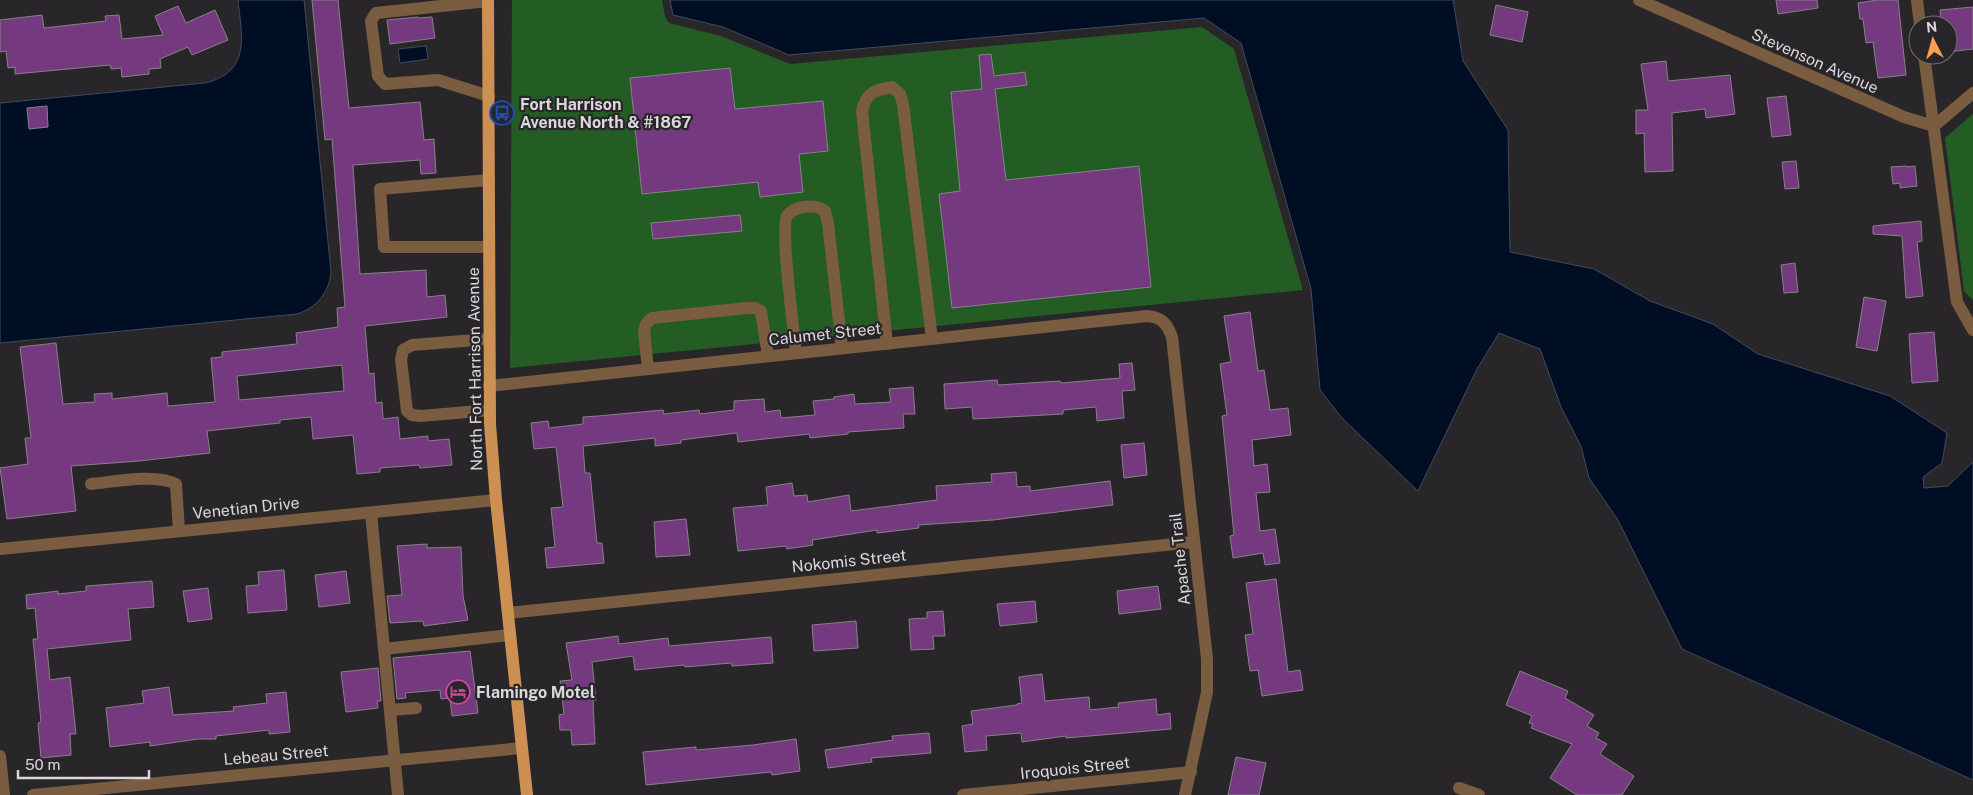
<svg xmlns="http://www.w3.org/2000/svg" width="1973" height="795" font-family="'Public Sans',sans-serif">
<rect width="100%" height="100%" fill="#29262a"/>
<g fill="#235d24">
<path d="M512,0h150l3,17 4,6 52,13 69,28 412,-37 32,22 69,241 -793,78z"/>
<path d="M1973,114v186l-9,-9 -19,-153z"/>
</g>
<g fill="#000e24" stroke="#414b5b">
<path d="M238,0h66l27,272c-2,21 -15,36 -34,42l-297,29v-240l205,-20c46,-11 37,-46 33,-83z"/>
<path d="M670,0h783l10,61 45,69 2,122 84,17 56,32 63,23 45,30 132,42 57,37 -5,30 -19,14 1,11 24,-2 25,-24v318l-291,-131 -64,-129 -29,-42 -8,-32 -20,-39 -21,-58 -41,-16 -22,36 -59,122 -76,-73 -22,-28 -9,-101 -70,-246 -37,-25 -415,37 -66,-28 -50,-12z"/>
<path d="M426,46l2,13 -28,4 -2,-14z"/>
</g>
<g fill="#74397f" stroke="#878288" fill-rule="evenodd">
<path d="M312,0h26l11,108 71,-6 4,38 10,-1 2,34 -15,1 -1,-14 -67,5 7,109 66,-4 1,27 18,-2 2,22 -82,9 4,48 5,-1 2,30 6,-1 1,17 15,-2 2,22 28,-3v5l21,-2 3,26 -32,3 -1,-3 -39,3v4l-23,2 -4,-39 -40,4 -2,-22 -31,3v3l-73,8 3,22 -71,8 -68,5 5,45 -69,8 -7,-51 28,-4 -3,-26h6l-11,-91 36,-4 7,61 32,-2 -1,-8 18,-1v6l55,-6 1,13 47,-4 -4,-44 11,-1v-5l75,-8 -1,-11 42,-6 -1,-19 8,-1 -13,-168 -7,1zM342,365l2,26 -105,9 -2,-24z"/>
<path d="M1776,0h41l1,8 -40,6z"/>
<path d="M1877,0h21l8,75 -28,3 -5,-36 -7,1 -3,-24h-3l-2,-16z"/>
<path d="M1496,5l32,7 -6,30 -32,-7z"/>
<path d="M178,6l8,17 29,-13 13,30 -36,15 -4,-8 -28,12 1,9 -12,1v5l-27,3 -1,-9 -10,1 -1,-4 -95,9v-7l-7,1 -2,-17 -6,1v-32l42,-5 2,13 62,-7 -1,-5 14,-1 3,24 41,-4 -8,-19z"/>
<path d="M1973,7v42l-25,3v-27h-7l-1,-15z"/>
<path d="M418,17v1l14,-1 3,21 -45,6 -3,-24z"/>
<path d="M991,54l3,22 31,-4 2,13 -32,4 11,91 133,-14 12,121 -199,21 -13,-114 21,-3 -9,-99 31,-3 -3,-34z"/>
<path d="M1666,61l2,20 62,-6 5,39 -29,4 -1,-9 -33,4 1,58 -28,1 -1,-39 -8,1v-24h12l-7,-46z"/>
<path d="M730,68l5,41 88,-8 5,50 -29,3 4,38 -43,5 -2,-15 -116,12 -12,-116z"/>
<path d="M1786,96l5,39 -19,2 -5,-39z"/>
<path d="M47,106l1,21 -19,2 -2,-21z"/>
<path d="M1796,161l3,27 -14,1 -3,-27z"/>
<path d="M1907,166v1l8,-1 2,20 -17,2v-5l-7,1 -2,-17z"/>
<path d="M740,215l2,16 -89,8 -2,-16z"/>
<path d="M1921,221l1,20 -5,1 6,54 -17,2 -4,-62 -29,-2v-8z"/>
<path d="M1795,263l3,29 -14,1 -3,-28z"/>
<path d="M1864,297l22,4 -9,50 -21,-4z"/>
<path d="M1250,312l8,59 6,-1 6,40 18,-2 3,27 -39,5 2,26 13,-2 3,28 -14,1 4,38 15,-2 5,34 -15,2 -2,-12 -30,5 -3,-22 4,-1 -12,-119 5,-1 -7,-51 11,-2 -7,-46z"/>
<path d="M1934,332l4,49 -26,2 -3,-49z"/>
<path d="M1132,363l3,27 -13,1 2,27 -27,3 -1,-14 -33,3v4l-90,5 -1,-12 -27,2 -1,-25 53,-4 1,5 62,-4 1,2 59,-5 -1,-14z"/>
<path d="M913,387l2,27h-12l1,14 -56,4v2l-38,4 -1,-4 -71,8 -1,-9 -56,7v3l-26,3v-8l-72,8 2,27h5l7,70h5l2,20 -57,5 -2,-20 10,-1 -4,-39 12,-1 -7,-60 -22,2 -3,-26 17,-2 1,7 34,-4v-7l15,-1 65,-6 1,4 35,-4 1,4 34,-4v-9l30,-2 1,13 15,-2 1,8 34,-3 -2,-14 21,-2v-2l20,-3 1,10 36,-2 -2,-13z"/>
<path d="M1144,443l3,32 -23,3 -3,-33z"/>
<path d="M1016,472l1,15 13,-1v5l80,-10 3,24 -120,15 -75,5 1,3 -42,5v-3l-65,10 1,5 -26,4 -1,-3 -48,5 -5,-43 35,-3 -2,-18 26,-4 2,13 13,-1 1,7 41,-7 2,16 86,-11 -1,-14 56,-4 -1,-8z"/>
<path d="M686,519l4,36 -34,2 -2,-35z"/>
<path d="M427,544v4l34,-1 2,49 5,24 -44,6 -1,-5 -33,2 -3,-27 15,-1 -5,-49z"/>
<path d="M284,570l3,40 -39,3 -2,-27 13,-1 -1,-13z"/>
<path d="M346,571l4,32 -31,4 -4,-32z"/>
<path d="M1276,579l12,93 12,-2 3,20 -41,6 -4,-26 -8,1 -5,-36 8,-1 -7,-51z"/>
<path d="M152,581l2,26 -26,2 3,31 -84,9 3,31 20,-3 6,57h-6l1,21 -30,3 -3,-35 3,-1 -8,-83h5l-3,-31 -8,1 -1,-14 32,-4v3l28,-3v-5z"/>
<path d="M1158,586l3,23 -42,5 -2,-23z"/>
<path d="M208,588l4,31 -24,3 -5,-31z"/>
<path d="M1035,601l2,21 -37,4 -3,-22z"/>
<path d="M943,611l2,25h-12l1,13 -23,1 -2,-31 18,-1v-6z"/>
<path d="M856,621l2,27 -44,3 -2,-26z"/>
<path d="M618,636l1,8 49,-6 1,8 102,-9 2,26 -41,3 -1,-3 -46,4 -1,-2 -49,5 -2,-14 -41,6 4,38h-3l2,44 -23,1 -1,-15h-11l-1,-15 5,-1 -4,-33 12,-1 -6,-37z"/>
<path d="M470,651l8,62 -26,3 -2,-18 -9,1 -1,-9 -35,3 1,5 -9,1 -4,-41z"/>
<path d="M378,668l3,33h-4l1,7 -32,4 -5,-40z"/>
<path d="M1520,671l48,20 -3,7 29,17 -7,11 12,7 -3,5 11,6 -7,10 34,22 -12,19h-45l-27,-17 22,-34 -41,-16 2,-4 -4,-1 3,-7 -26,-11z"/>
<path d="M1042,674l3,27 44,-4 1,13 29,-3 -1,-4 38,-4 1,16 13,-2 1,16 -105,9v-2l-44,6 -1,-9 -35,3 1,14 -22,2 -3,-26 11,-2 -2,-13 46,-6v-1l5,-1 -3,-26z"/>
<path d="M169,687l4,28 61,-4 -1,-4 34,-4 -1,-9 20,-2 4,40 -21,2v-4l-53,6v3h-18l-48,7v-4l-40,5 -4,-39 38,-5 -2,-12z"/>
<path d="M929,733l2,20 -60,5 1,4 -44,6 -3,-18 68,-10 -1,-4z"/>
<path d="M796,739l4,32 -28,4 -1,-3 -125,13 -3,-33 53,-5v3l57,-5z"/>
<path d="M1236,757l30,6 -7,32h-31z"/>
</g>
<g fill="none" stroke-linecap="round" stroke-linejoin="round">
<g stroke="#7a5c40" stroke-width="12">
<path d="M1639,0l265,117 30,9 39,-33"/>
<path d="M1917,0l3,25"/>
<path d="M488,1l-112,12 -5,8 7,55 7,8 53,-4 51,16"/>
<path d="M1924,55l33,247 16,28"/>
<path d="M489,247h-105l-4,-58 109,-9"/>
<path d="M489,339l-77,6 -9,5 -2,10 6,51 5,4 9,1 69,-6"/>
<path d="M887,344l-25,-233c4,-18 12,-21 30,-24l8,7 3,10 29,235"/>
<path d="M796,353c-2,-21 -16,-124 -9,-137 4,-6 10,-8 17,-9 8,-1 14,-1 21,4l3,12 14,125"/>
<path d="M648,369l-4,-38 2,-7 6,-6 95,-10h8l6,3 7,45"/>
<path d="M489,386l658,-70c14,1 20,7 25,21l35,322v33l-22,103"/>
<path d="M91,484c22,-2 65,-11 85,0l3,47"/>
<path d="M371,513l27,282"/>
<path d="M0,549l496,-49"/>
<path d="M508,613l686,-71"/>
<path d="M384,649l126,-14"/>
<path d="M390,710l26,-2"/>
<path d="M0,756l4,39"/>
<path d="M1459,788l20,7"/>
<path d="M33,795l489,-47"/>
<path d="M963,795l228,-23"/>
</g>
<path stroke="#cd9053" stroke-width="12" d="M488,0l2,424 6,76 31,295"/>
</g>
<defs>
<g id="bus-ring" transform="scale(1.25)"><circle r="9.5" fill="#29262a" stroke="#1a4fb4" stroke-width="1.5"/><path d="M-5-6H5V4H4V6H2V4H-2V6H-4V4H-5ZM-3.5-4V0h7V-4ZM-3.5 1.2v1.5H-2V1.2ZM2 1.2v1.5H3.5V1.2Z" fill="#1a4fb4"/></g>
<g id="hotel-ring" transform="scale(1.25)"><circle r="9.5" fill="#29262a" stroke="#d1479c" stroke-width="1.5"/><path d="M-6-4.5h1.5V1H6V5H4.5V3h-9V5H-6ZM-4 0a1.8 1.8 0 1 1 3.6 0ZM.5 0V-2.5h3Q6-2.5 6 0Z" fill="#d1479c"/></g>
</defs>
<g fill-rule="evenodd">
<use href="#bus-ring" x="502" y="113"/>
<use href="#hotel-ring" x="458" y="692"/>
</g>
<g text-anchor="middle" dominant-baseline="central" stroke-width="4.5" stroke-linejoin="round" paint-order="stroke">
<g font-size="16" fill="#dad8db" stroke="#29262a">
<text transform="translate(1815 61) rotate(24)">Stevenson Avenue</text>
<text transform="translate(825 334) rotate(-6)">Calumet Street</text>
<text transform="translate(475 369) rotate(-91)">North Fort Harrison Avenue</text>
<text transform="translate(246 508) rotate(-6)">Venetian Drive</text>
<text transform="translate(1180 559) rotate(-96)">Apache Trail</text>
<text transform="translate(849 561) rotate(-6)">Nokomis Street</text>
<text transform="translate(276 755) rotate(-5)">Lebeau Street</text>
<text transform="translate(1075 768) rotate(-6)">Iroquois Street</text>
</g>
<g font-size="16" font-weight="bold" fill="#dad8db" stroke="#29262a" text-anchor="start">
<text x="520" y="104">Fort Harrison<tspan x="520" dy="18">Avenue North &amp; #1867</tspan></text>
<text x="476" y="692">Flamingo Motel</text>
</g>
</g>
<g transform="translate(1933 40) rotate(354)"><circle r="24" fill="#29262a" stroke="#706d71"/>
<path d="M0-4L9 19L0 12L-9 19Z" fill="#fa9f4e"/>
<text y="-8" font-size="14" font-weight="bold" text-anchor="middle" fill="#dad8db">N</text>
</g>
<path d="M18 770v8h131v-8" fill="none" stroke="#dad8db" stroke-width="2.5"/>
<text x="25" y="770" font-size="15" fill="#dad8db" stroke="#29262a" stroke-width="4" paint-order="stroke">50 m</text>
</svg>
